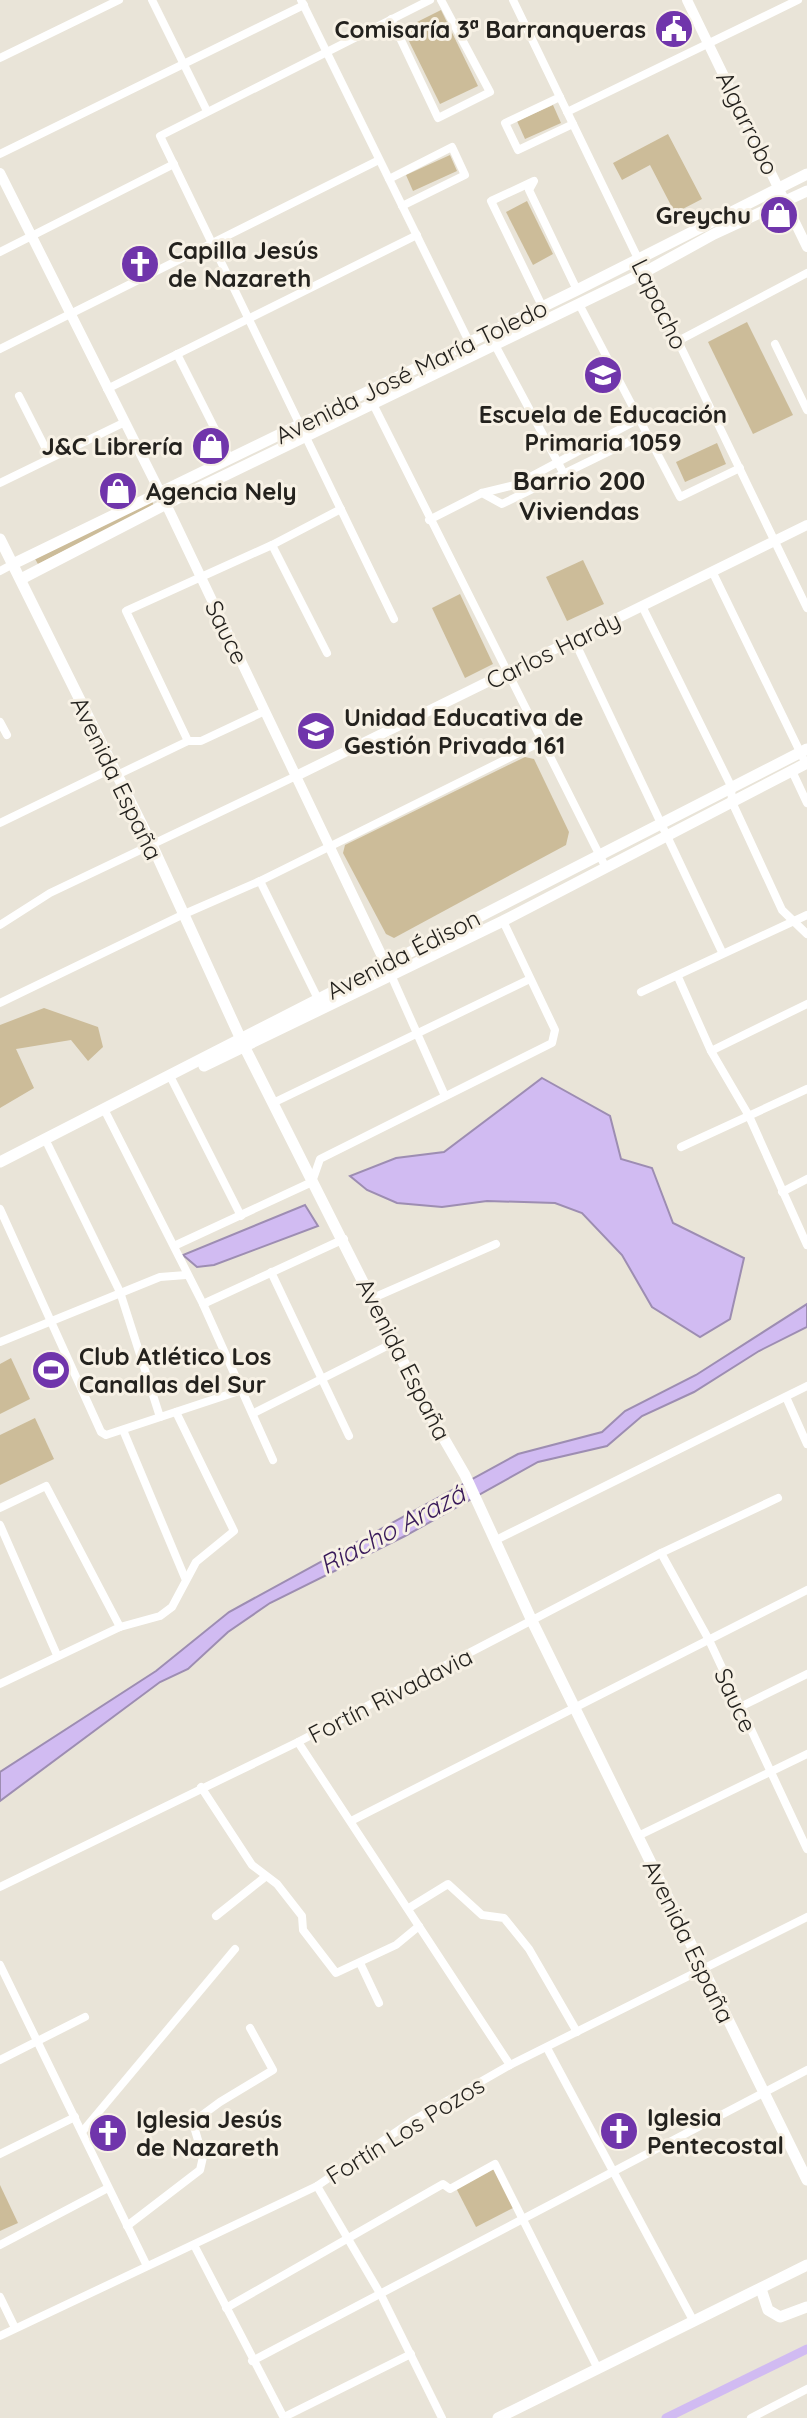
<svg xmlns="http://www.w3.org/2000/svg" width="807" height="2418" font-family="Quicksand,sans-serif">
<rect width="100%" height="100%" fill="#e9e4d8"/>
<g fill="#ccbc99">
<path d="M441,10l37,76 -38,18 -37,-75z"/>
<path d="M553,105l8,18 -36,16 -8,-18z"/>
<path d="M668,134l34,65 -27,14 -25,-48 -28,15 -9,-17z"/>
<path d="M450,155l7,16 -44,20 -7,-16z"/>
<path d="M527,201l26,53 -20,11 -27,-53z"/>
<path d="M747,322l46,93 -40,19 -45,-92z"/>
<path d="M717,443l9,21 -41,18 -9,-20z"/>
<path d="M152,501l2,5 -116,58 -3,-5z"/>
<path d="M583,560l21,44 -37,17 -21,-44z"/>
<path d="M460,594l33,70 -28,14 -33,-70z"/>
<path d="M525,757l9,2 35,73 -3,13 -172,93 -8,-4 -43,-81 2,-8z"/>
<path d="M44,1008l54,19 5,20 -15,14 -17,-21 -55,9 18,39 -34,20v-83z"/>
<path d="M58,1354l10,21 -27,12 -8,-22z"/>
<path d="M11,1358l19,41 -30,15v-50z"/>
<path d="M35,1418l19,41 -54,26v-50z"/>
<path d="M494,2168l21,39 -39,20 -20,-39z"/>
<path d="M0,2185l18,38 -18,8z"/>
</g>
<g fill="#d1bbf2" stroke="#9d8db2" stroke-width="2">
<path d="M542,1078l68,38 11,43 31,9 21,55 71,35 -14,61 -30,18 -48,-30 -30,-52 -40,-42 -27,-10 -68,-2 -45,6 -45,-4 -30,-13 -17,-14 46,-18 48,-6z"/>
<path d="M305,1205l13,21 -104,39 -17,2 -14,-12z"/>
<path d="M807,1304v23l-48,24 -65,41 -52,24 -35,30 -69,16 -133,74 -135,67 -42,29 -40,37 -28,13 -160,119v-29l156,-101 73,-59 289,-158 84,-22 23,-21 71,-36z"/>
</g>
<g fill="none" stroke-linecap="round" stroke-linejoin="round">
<path stroke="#d1bbf2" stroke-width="9" d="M666,2418l141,-69"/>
<g stroke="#fff" stroke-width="8">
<path d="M152,0l55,111"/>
<path d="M301,0l174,354"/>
<path d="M513,0l294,608"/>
<path d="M391,19l47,99 52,-26 -49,-92"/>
<path d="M0,58l119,-58"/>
<path d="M560,97l-55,26 13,27 55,-26"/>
<path d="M567,112l231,-112"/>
<path d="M0,154l304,-149"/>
<path d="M389,179l63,-32 13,28 -63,31"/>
<path d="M0,252l174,-88"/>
<path d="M579,304l101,193 60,-29"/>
<path d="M542,306l-51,-105 43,-20 -5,9 48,100"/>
<path d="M678,341l129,-68"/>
<path d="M775,344l32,66"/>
<path d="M495,345l69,129"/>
<path d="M0,349l379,-189"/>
<path d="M177,354l53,105"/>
<path d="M107,389l310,-154"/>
<path d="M19,396l31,61"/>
<path d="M371,400l235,468"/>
<path d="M0,483l123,-60"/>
<path d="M482,493l20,11 143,-70"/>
<path d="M429,520l53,-27 33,-8 124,-66"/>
<path d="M272,545l55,108"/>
<path d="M0,571l13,-7"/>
<path d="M712,571l94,193"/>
<path d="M642,606l89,180 1,16 50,108 25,24"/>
<path d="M394,619l-234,-483 270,-136"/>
<path d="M574,640l148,312"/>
<path d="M0,722l7,13"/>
<path d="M188,741l-62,-130 146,-66 69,-36"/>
<path d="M792,771l15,32"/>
<path d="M0,823l103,-50 12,3 73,-35h13l64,-30"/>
<path d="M260,881l60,122"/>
<path d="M0,925l50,-32 246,-117"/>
<path d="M391,975l54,121"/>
<path d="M678,977l33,74 38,65 58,129"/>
<path d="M641,992l166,-77"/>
<path d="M0,1003l182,-88 78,-34 281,-139"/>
<path d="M711,1051l96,-47"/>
<path d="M170,1076l71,140"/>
<path d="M275,1102l255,-123"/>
<path d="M104,1109l99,195 70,156"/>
<path d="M48,1145l72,147 40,125"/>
<path d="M681,1147l126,-58"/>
<path d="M782,1192l25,-13"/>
<path d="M0,1209l101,223 5,3 136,-45"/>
<path d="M174,1246l138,-64 8,-23 232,-116 3,-13 -52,-109"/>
<path d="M271,1272l78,164"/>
<path d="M373,1298l123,-54"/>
<path d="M203,1304l141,-65"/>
<path d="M0,1342l160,-65 26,-2"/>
<path d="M786,1397l21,47"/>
<path d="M254,1413l141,-71"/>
<path d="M123,1430l62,148"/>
<path d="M0,1508l46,-22 74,141"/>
<path d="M0,1525l57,130"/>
<path d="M496,1540l311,-154"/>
<path d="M661,1553l48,87 98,209"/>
<path d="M0,1684l120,-57 40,-11 12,-9 24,-45 38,-31 -58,-119"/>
<path d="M740,1707l67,-33"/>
<path d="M298,1742l212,323"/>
<path d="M201,1787l51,78 25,19 25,32 1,14 33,43 60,-28 23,-19"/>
<path d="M351,1821l456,-231"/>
<path d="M638,1836l169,-82"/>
<path d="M0,1887l298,-145 363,-189 117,-55"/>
<path d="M409,1908l39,-24 34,31 22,3 25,31 48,83"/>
<path d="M216,1916l49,-39"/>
<path d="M360,1963l19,40"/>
<path d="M0,1965l146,299"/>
<path d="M547,2048l147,274"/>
<path d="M0,2060l85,-43"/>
<path d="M82,2132l153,-183"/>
<path d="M0,2154l75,-37"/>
<path d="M317,2186l64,109 61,123"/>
<path d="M127,2226l73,-56 3,-13 -8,-27 6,-14 19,-14 53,-32 -23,-42"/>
<path d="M0,2245l108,-57"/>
<path d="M194,2245l90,173"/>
<path d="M0,2297l15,31"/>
<path d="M226,2308l217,-124 7,5 45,-25 103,205"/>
<path d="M0,2336l317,-150 95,-65 98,-56 297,-148"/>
<path d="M252,2361l555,-291"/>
<path d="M284,2417l127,-63"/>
<path d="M751,2418l56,-29"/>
</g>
<g stroke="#fff" stroke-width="10">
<path d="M687,0l120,247"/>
<path d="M0,173l166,331 222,465"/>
<path d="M296,776l511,-251"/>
</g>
<g stroke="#fff" stroke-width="11">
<path d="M0,539l153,308 91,199 184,365 37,64 67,146 275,559"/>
<path d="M13,564l564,-274 230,-116"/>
<path d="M21,579l145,-75 479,-232 69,-38 93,-43"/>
<path d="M204,1066l299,-145 304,-158"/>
<path d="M0,1162c269,-138 538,-276 807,-413"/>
<path d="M761,2289l7,21 12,7 27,-10"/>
<path d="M498,2418l309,-153"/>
</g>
</g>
<defs>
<g id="civic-disc" transform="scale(2)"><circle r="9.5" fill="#7035ab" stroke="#f7f1e5"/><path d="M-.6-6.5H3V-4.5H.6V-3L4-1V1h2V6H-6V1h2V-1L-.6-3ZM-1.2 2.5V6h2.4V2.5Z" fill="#fff"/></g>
<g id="shop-disc" transform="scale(2)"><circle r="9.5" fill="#7035ab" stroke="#f7f1e5"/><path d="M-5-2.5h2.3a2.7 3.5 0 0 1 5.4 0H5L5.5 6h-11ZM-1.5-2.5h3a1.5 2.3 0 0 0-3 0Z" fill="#fff"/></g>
<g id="church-disc" transform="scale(2)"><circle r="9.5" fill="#7035ab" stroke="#f7f1e5"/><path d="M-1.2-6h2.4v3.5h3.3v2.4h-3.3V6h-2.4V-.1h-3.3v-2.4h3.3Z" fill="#fff"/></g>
<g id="school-disc" transform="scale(2)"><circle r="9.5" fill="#7035ab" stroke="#f7f1e5"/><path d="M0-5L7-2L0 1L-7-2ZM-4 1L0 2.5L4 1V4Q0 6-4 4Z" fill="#fff"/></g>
<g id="university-disc" transform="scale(2)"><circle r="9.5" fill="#7035ab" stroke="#f7f1e5"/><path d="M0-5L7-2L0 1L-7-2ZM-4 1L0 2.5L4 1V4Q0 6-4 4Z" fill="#fff"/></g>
<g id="stadium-disc" transform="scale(2)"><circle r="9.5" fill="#7035ab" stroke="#f7f1e5"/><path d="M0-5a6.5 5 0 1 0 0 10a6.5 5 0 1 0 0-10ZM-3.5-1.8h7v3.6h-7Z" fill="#fff"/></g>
</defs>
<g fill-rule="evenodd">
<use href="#civic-disc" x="674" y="29"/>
<use href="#shop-disc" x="779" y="215"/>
<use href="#church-disc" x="140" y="264"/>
<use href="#school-disc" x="603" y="375"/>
<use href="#shop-disc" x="211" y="446"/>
<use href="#shop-disc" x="118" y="491"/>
<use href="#university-disc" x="316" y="731"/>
<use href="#stadium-disc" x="51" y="1370"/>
<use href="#church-disc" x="619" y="2131"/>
<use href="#church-disc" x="108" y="2133"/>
</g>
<g text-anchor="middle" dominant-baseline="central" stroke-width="6" stroke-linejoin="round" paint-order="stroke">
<g font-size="24" font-weight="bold" fill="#24221e" stroke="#f7f1e5" text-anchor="start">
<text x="646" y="29" text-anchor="end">Comisaría 3ª Barranqueras</text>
<text x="751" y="215" text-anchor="end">Greychu</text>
<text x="168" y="250">Capilla Jesús<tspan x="168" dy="28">de Nazareth</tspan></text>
<text x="603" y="414" text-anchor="middle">Escuela de Educación<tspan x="603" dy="28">Primaria 1059</tspan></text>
<text x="183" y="446" text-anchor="end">J&amp;C Librería</text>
<text x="146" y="491">Agencia Nely</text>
<text x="344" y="717">Unidad Educativa de<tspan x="344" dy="28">Gestión Privada 161</tspan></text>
<text x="79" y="1356">Club Atlético Los<tspan x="79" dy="28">Canallas del Sur</tspan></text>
<text x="647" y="2117">Iglesia<tspan x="647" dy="28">Pentecostal</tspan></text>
<text x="136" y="2119">Iglesia Jesús<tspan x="136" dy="28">de Nazareth</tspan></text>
</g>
<g font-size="24" fill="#24221e" stroke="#f7f1e5">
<text transform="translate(748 123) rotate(64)">Algarrobo</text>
<text transform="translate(660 304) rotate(64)">Lapacho</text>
<text transform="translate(411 371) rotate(-26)">Avenida José María Toledo</text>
<text transform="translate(227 632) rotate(64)">Sauce</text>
<text transform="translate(553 650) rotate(-26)">Carlos Hardy</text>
<text transform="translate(117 778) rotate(64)">Avenida España</text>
<text transform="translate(403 954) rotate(-27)">Avenida Édison</text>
<text transform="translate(404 1359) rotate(63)">Avenida España</text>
<text transform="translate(390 1695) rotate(-27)">Fortín Rivadavia</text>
<text transform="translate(736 1700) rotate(65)">Sauce</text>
<text transform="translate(689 1941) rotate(64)">Avenida España</text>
<text transform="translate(405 2130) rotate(-32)">Fortín Los Pozos</text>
</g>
<g font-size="26" font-weight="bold" fill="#24221e" stroke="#f7f1e5">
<text x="579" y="480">Barrio 200<tspan x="579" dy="30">Viviendas</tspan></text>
</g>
<g font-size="26" font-style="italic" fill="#391a5a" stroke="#f7f1e5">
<text transform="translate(392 1529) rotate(-28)">Riacho Arazá</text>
</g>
</g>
</svg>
